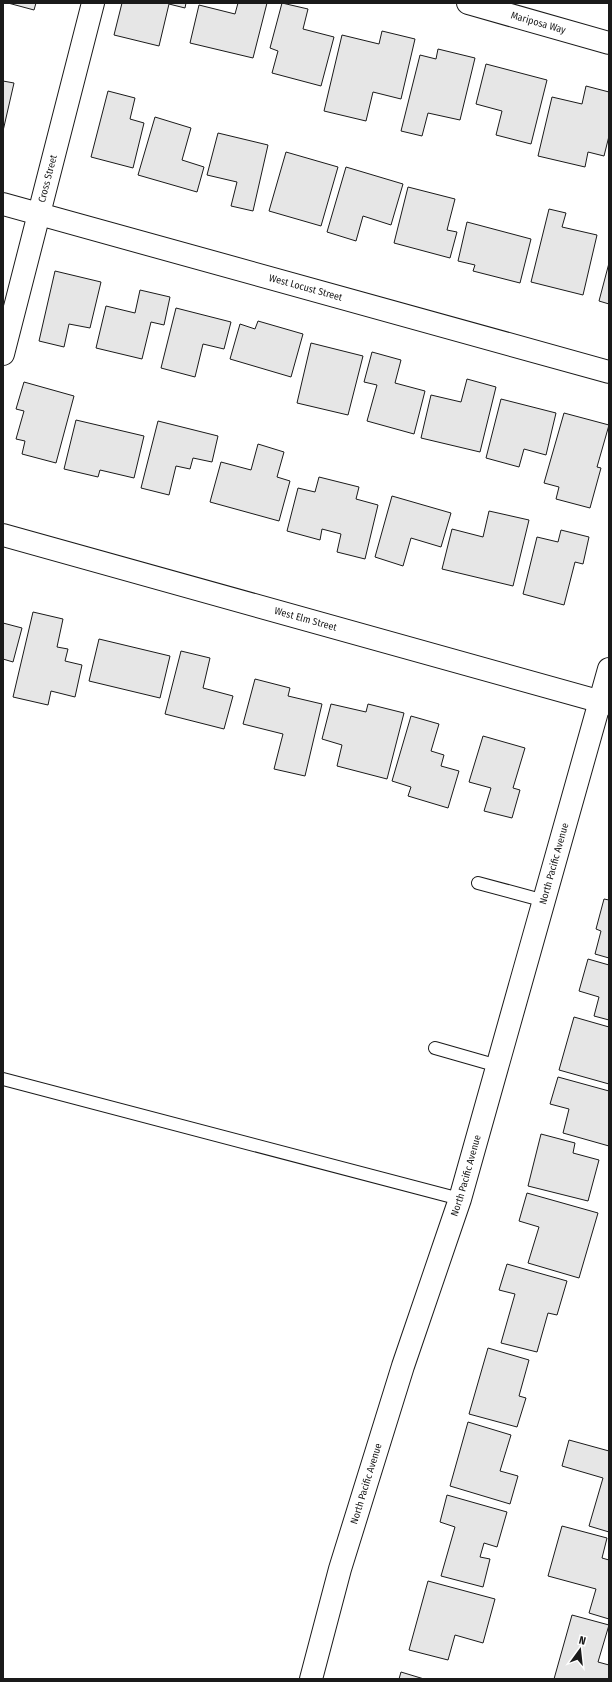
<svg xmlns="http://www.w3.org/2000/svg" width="612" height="1682" font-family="'Fira Sans Condensed',sans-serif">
<rect width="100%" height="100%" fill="#fff"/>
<g fill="#e6e6e6" stroke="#1a1a1a">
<path d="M8,3h28l-2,7z"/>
<path d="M122,3h64l-1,5 -16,-4 -10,42 -45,-11z"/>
<path d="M238,3h29l-14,55 -63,-15 9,-38 36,9z"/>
<path d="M282,3l26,6 -5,20 31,8 -13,49 -49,-13 6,-22 -8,-3z"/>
<path d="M382,31l33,8 -14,60 -28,-7 -7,29 -42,-10 18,-76 37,9z"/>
<path d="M438,49l37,9 -15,62 -32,-7 -6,23 -21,-5 19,-76 16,4z"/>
<path d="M486,64l61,16 -16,64 -35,-9 6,-24 -26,-7z"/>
<path d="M3,81l11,2 -11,48z"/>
<path d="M586,86l23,6v44l-5,20 -16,-4 -3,15 -47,-11 14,-59 30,7z"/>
<path d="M108,91l27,7 -5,21 14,4 -11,45 -42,-11z"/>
<path d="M155,117l36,11 -9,32 22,7 -7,25 -59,-17z"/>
<path d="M218,133l50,12 -15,66 -22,-5 6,-24 -30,-7z"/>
<path d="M286,152l52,15 -17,59 -52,-15z"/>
<path d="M346,167l57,17 -12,41 -28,-9 -7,25 -29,-9z"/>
<path d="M408,187l47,12 -8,31 10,2 -7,26 -56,-15z"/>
<path d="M549,209l17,4 -4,14 35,8 -14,60 -52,-13z"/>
<path d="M467,222l64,17 -11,44 -47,-12 2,-6 -17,-4z"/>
<path d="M609,263v41l-10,-3z"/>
<path d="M55,271l46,11 -11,46 -21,-4 -5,23 -25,-6z"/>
<path d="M140,290l30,7 -6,28 -13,-3 -9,37 -46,-11 10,-42 29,7z"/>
<path d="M176,308l55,14 -7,27 -21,-5 -8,33 -34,-9z"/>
<path d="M258,321l45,13 -12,43 -61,-18 10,-35 15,5z"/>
<path d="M311,343l52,13 -15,59 -51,-12z"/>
<path d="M372,352l29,8 -6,23 30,8 -11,43 -47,-13 10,-36 -13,-3z"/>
<path d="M467,379l29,8 -16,65 -59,-14 10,-43 30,7z"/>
<path d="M24,382l50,14 -18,67 -34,-9 3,-13 -9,-2 8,-28 -8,-2z"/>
<path d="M501,399l55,14 -10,42 -22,-6 -5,18 -33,-9z"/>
<path d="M564,413l45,12 -12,42 4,1 -11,40 -34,-9 3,-12 -15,-4z"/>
<path d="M76,420l68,16 -10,42 -34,-8 -2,7 -34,-8z"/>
<path d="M158,421l60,15 -6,26 -19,-4 -3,11 -14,-3 -7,29 -28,-7z"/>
<path d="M258,444l26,8 -7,25 13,4 -11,40 -69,-19 11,-40 30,8z"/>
<path d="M319,477l40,10 -3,12 22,6 -13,54 -28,-7 4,-18 -19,-5 -2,11 -33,-9 11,-43 17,4z"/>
<path d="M392,496l59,17 -10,34 -30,-9 -8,28 -28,-9z"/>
<path d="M489,511l40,9 -16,66 -71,-17 10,-40 31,8z"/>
<path d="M561,530l28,7 -6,27 -8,-2 -11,43 -41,-11 14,-57 21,5z"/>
<path d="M33,612l30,7 -6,28 11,2 -3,12 17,4 -7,32 -24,-6 -3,14 -35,-8z"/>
<path d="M3,623l19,5 -9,34 -10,-3z"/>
<path d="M99,639l71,17 -10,42 -71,-17z"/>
<path d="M181,651l29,7 -7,30 30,8 -9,33 -59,-15z"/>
<path d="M255,679l35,9 -2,8 34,8 -17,72 -31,-7 9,-35 -40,-10z"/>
<path d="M331,704l35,8 2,-8 36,9 -17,66 -50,-13 5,-21 -20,-6z"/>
<path d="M411,716l28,8 -8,27 13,4 -3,11 18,5 -11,37 -40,-12 3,-9 -19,-6z"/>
<path d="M483,736l42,12 -12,40 7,2 -8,28 -28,-7 7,-23 -22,-6z"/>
<path d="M604,899l5,1v58l-14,-4 6,-23 -5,-2z"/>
<path d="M588,959l21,6v55l-15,-4 5,-19 -20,-6z"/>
<path d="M574,1017l35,10v57l-50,-14z"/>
<path d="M558,1077l51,14v55l-46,-13 6,-24 -19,-5z"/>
<path d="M541,1134l34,9 -2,10 26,7 -11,41 -60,-15z"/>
<path d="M527,1193l71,20 -19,65 -51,-15 11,-36 -20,-6z"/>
<path d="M507,1264l60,17 -10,34 -9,-2 -11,39 -36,-9 14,-49 -16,-4z"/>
<path d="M488,1348l41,12 -10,36 7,2 -9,29 -48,-13z"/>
<path d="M468,1422l43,13 -11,36 18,5 -8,28 -60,-18z"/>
<path d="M569,1440l40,11v81l-20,-6 14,-48 -41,-12z"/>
<path d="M447,1495l60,17 -10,35 -13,-4 -4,14 10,2 -7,28 -42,-11 14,-49 -15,-5z"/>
<path d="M562,1526l45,12 -5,20 7,2v59l-20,-6 7,-24 -48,-13z"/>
<path d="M428,1581l67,18 -12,44 -28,-8 -7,25 -39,-10z"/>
<path d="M572,1615l37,10 -11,37 11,3v14h-55z"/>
<path d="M401,1672l23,7h-25z"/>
</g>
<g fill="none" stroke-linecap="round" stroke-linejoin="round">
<g stroke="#1a1a1a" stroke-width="14">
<g id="lane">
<path d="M478,883l67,18"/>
<path d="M435,1048l63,18"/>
<path d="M3,1079l457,120"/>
</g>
</g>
<g stroke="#1a1a1a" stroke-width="24">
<g id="street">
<path id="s1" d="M468,3l141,40"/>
<path id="s2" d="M3,204l606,168"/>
<path id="s3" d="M3,354l90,-351"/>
<path id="s4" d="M311,1679l29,-110 63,-203 57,-167 149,-530"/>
</g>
</g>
<g stroke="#1a1a1a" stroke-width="24">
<g id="secondary">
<path id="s5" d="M3,535l606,169"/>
</g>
</g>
<use href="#lane" stroke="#fff" stroke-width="12"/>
<use href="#street" stroke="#fff" stroke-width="22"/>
<use href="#secondary" stroke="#fff" stroke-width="22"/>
</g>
<g text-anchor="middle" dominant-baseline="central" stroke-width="3" stroke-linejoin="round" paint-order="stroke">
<g font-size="10" fill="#1a1a1a" stroke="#fff">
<text stroke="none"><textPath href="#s1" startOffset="73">Mariposa Way</textPath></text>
<text stroke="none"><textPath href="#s3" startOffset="181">Cross Street</textPath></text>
<text stroke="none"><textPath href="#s2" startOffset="314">West Locust Street</textPath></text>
<text stroke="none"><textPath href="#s5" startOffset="314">West Elm Street</textPath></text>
<text stroke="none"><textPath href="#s4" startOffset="851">North Pacific Avenue</textPath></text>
<text stroke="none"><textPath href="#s4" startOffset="527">North Pacific Avenue</textPath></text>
<text stroke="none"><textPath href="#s4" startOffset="203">North Pacific Avenue</textPath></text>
</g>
</g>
<rect width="612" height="1682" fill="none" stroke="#1a1a1a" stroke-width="8"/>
<g transform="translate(580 1650) rotate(15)" stroke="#ffffff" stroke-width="3" paint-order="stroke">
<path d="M0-3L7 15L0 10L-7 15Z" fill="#1a1a1a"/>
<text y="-6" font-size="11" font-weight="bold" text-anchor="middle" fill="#1a1a1a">N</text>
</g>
</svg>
